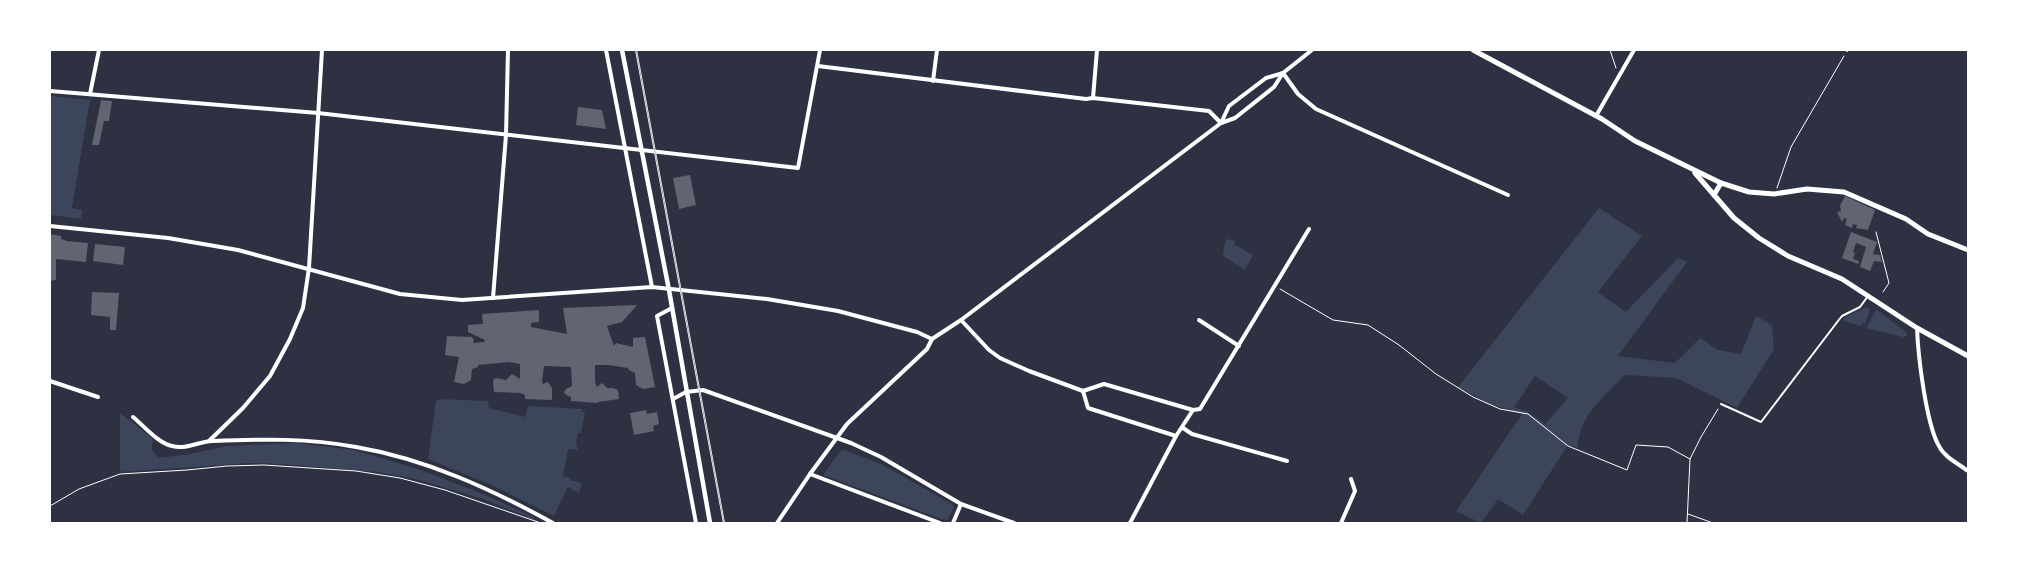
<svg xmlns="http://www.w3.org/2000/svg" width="2018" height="573" font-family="Helvetica,sans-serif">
<rect width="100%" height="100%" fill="#2d3142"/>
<g fill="#3c4559" fill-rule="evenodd">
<path d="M50,96l40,4 -18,108 10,2 -1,9 -31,-4z"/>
<path d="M1599,208l43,28 -44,56 28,20 52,-54 9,4 -69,94 57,7 25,-25 18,12 23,4 15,-38 16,9 2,24 -37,59 -61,-30 -51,-3c-21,21 -47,42 -47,73l-10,-3 -45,70 -25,-16 -17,24 -25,-12 66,-97 -35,-11 -29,-16zM1535,376l33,22 -23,26 -17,-12 -14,-5z"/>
<path d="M1227,239l9,2 -2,3 19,11 -8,15 -22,-14 2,-15z"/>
<path d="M1867,307l3,3 -5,14 -3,-1 -1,3 -17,-5 -1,-3z"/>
<path d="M1876,309l30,23 1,4 -4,1 -37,-9z"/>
<path d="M439,399l49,2 1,7 36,9 3,-11 54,3v3h3l-4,21h-3l-2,10 2,7 -10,-1 -5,27 7,2v2l12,3 -3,10 -11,-6 -14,29 -63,-31 -63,-26 8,-58z"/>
<path d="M120,413l31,24 2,5 -2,6 7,10 32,-4 37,-8 71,-3 56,7 61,18 63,24 56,25 -1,2 -50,-20 -67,-20 -39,-7 -97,-8 -29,-1 -131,9z"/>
<path d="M842,449l39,15 71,40 2,3 -6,13 -7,-1 -118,-44z"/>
</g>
<g fill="#626471">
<path d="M101,100l11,1 -3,20h-5l-5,24h-7z"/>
<path d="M578,107l24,3 4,19 -30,-4z"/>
<path d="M690,175l6,30 -17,4 -6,-31z"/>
<path d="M1845,196l30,14 -7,20 -12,-2 1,-3 -4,-1 -1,4 -7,-3 2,-6 -3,-1 -2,4 -5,-10 4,-1 -1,-5z"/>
<path d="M1851,232l26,10 -4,12 7,1 2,7 -8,-1 -4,10 -10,-4 6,-20 -10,-4 -3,9 2,1 -2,6 6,2 -1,3 -16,-6z"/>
<path d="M50,234l11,2v3l6,2 21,2 -2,19 -30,-3v21l-6,1z"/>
<path d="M95,244l30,3 -2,18 -30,-4z"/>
<path d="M92,292l27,1 -3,37h-6v-13l-19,-2z"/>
<path d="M637,305l-15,17 -15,4 7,20 2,-3 17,4v-9l12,-1 10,50 -12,2 -7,-4 -1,-12 -6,-3 -1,-2 -19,-3h-14v17l2,5 5,-4 5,5h6l5,2 1,9 -21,3v1l-27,-2v-4l-5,-2 -2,-3 2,-3 6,-3 -1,-19 -27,-1 -2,15 1,3 5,-2 4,6v12l-27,-1v-4l-5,-2 -26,-1 -1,-12 3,-2 10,2 6,-6 8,5v-15l-11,-2 -31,3v2l-6,2 -1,11 -7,4 -10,-2 5,-25 -14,-2 2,-19 25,1 2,3 -1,3 11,-1 1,-2 -17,-8v-7l15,-1 -1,-10 57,-4v12l-8,1v4l36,7 -4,-26z"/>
<path d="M646,410l1,4 10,-2 2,12 -6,2 1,5 -20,4 -4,-22z"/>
</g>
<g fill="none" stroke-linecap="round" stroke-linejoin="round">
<g stroke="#fff" stroke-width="1">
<path d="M1610,50l6,18"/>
<path d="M1777,188l14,-41 53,-91"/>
<path d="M1876,232l13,51 -6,9"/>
<path d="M1280,289l53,31 35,5 31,20 37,29 37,23 27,12 28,5 40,32 59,24 9,-25 32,2 22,12"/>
<path d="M50,506l29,-17 41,-15 67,-4 40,-4 37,-1 92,6 44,7 45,12 93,32"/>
<path d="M1688,514l25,9"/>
<path d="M1687,523l3,-64 11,-22 17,-28"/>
</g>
<g stroke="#fff" stroke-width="2">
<path d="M636,50l88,473"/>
<path d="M1847,51v-1"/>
<path d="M1721,404l40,18 77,-101 4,-5 18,-9 8,-11"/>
</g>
<g stroke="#fff" stroke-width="4">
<path d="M606,50l46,237"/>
<path d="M818,66l268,33 7,-1 116,13 12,12"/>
<path d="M1283,73l15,21 18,15 192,86"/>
<path d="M933,81l4,-31"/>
<path d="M50,91l268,22 480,55 22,-118"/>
<path d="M90,94l9,-44"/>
<path d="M1093,98l4,-48"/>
<path d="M1596,116l38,-66"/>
<path d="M1221,123l8,-17 37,-28 17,-5 29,-23"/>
<path d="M50,226l118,12 70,12 162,44 62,6 190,-13 115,12 71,12 79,21 15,7"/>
<path d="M493,298l13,-163 2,-85"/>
<path d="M672,308l-15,8 39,207"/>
<path d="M961,320l28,30 11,8 29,13 54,20 21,-7 89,26"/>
<path d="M1199,320l40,26"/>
<path d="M1917,328c1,27 9,96 22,118 5,11 20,18 29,25"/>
<path d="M50,381l48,16"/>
<path d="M1083,391l5,17 88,28"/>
<path d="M673,399l13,-7 17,-2 148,53 30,14 80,47 53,19"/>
<path d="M133,417c12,10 25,26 39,29 15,4 27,-5 41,-5 48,-2 95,-3 143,6 70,12 135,42 197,76"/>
<path d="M1183,428l9,6 95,27"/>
<path d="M209,441l34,-33 27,-32 20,-37 13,-31 6,-40 13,-218"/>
<path d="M810,474l130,49"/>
<path d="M777,523l33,-49 37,-50 80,-75 5,-10 29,-19 260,-197 14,-5 39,-31 9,-14"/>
<path d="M953,523l8,-19"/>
<path d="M1130,523l46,-87 17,-26 7,-1 109,-180"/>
<path d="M1341,523l14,-32 -4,-12"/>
</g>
<path stroke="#fff" stroke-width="4.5" d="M622,50l47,240 41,233"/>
<g stroke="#fff" stroke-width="5">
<path d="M1473,50l129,69 33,22 86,42 28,9 25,2 33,-5 37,3 62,27 22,15 40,16"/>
<path d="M1695,173l39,45 25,20 29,18 54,23 75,49 51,28"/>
<path d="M1714,195l7,-12"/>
</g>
<path stroke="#abadb3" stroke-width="1" d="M636,50l88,473"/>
</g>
<rect width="2018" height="573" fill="none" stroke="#ffffff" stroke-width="102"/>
</svg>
